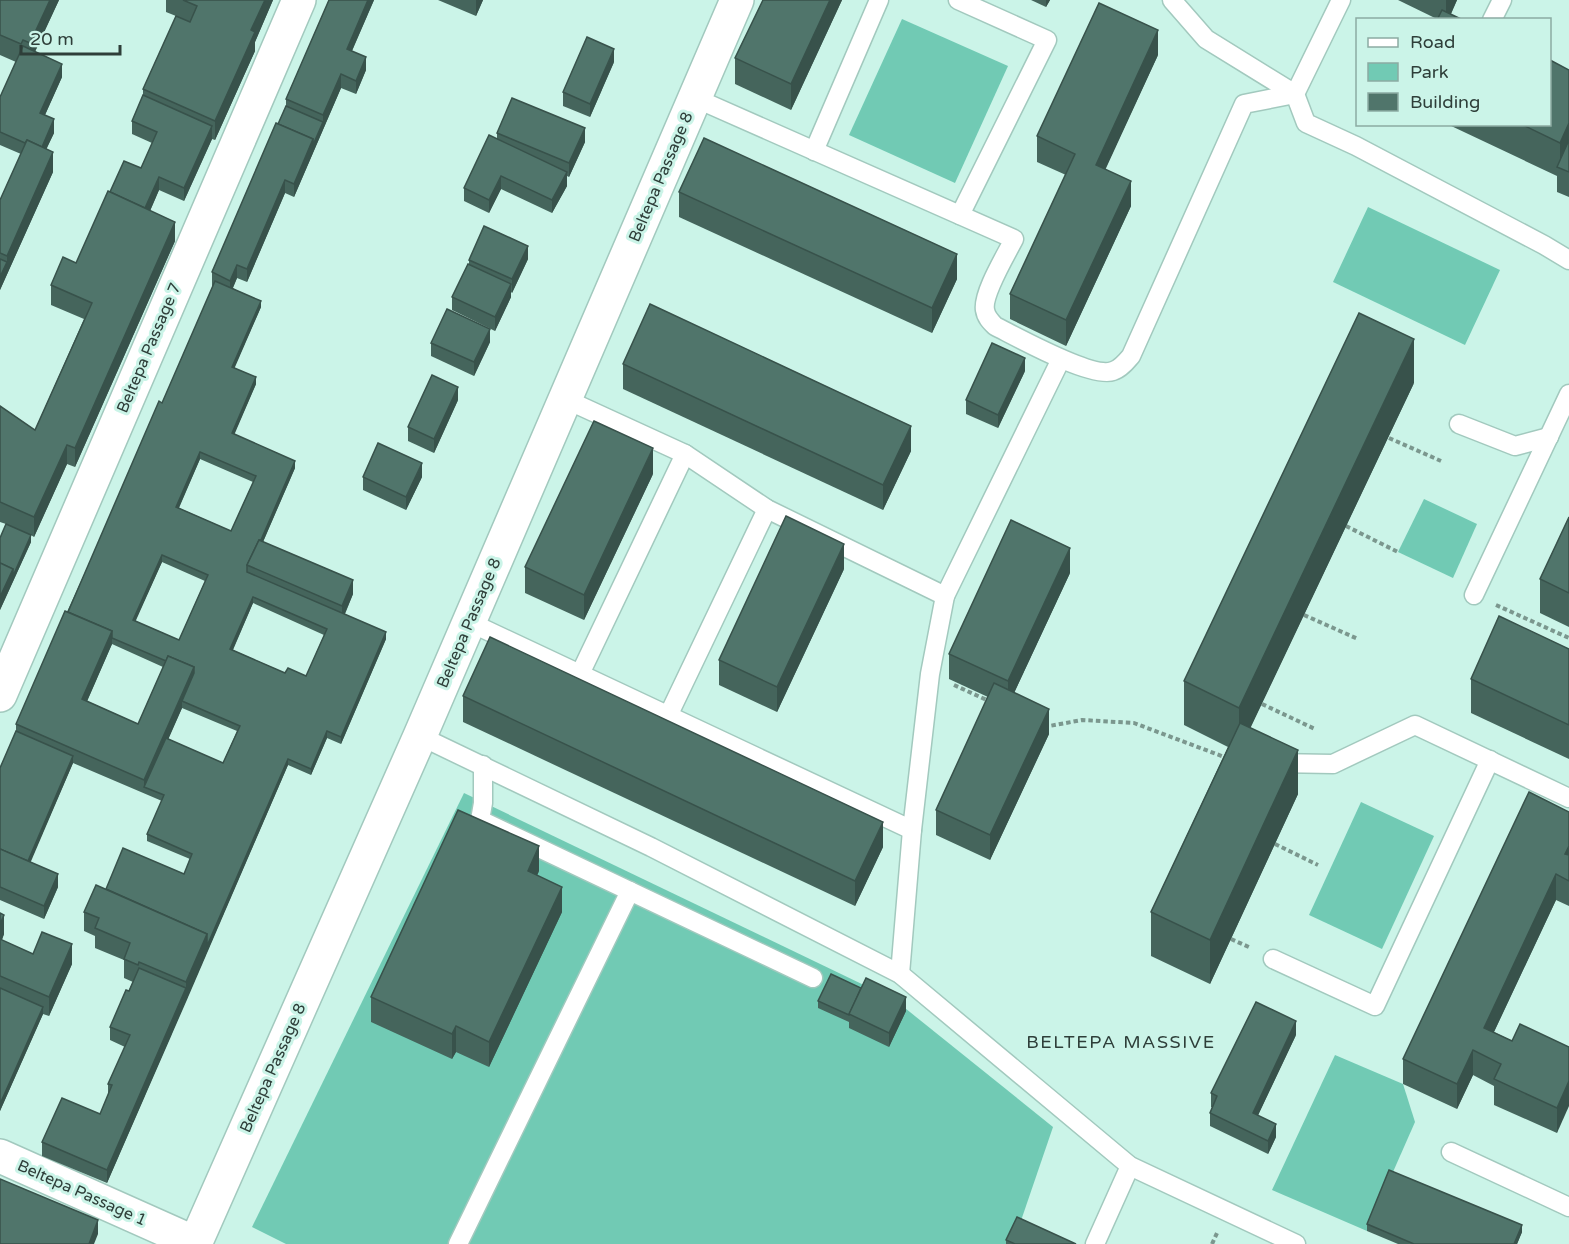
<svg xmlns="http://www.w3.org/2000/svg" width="1569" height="1244" font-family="'Varela Round',sans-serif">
<rect width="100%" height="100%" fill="#cbf4e8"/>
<g fill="#71cab4">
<path d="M902,19l106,47 -53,117 -106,-48z"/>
<path d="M1368,207l132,63 -35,75 -132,-63z"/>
<path d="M1424,499l53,25 -24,54 -55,-26z"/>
<path d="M464,793l431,207 158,127 -40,117h-727l-34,-17z"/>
<path d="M1361,802l73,34 -52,113 -73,-34z"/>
<path d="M1335,1055l68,29 12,38 -48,109 -95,-41z"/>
</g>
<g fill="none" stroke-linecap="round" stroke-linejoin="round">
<g stroke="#a2c9be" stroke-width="21">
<g id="lane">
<path d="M958,0l89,40 -87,175"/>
<path d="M1172,0l34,39 89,55 11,29 50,23 188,99 25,15"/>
<path d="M1492,20l10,-20"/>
<path d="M1295,94l46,-94"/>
<path d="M695,98l319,141c-8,16 -32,55 -29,71 1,7 5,11 10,16 22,11 97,53 118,45 7,-2 13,-9 18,-15l113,-252 51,-10"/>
<path d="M814,151l65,-151"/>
<path d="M1459,424l56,22 34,-9"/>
<path d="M1474,595l95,-201"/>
<path d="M945,596l116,-237"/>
<path d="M469,622l443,208 18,-156 15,-78 -178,-87 -82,-55 -120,-55"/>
<path d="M580,674l105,-220"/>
<path d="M668,716l99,-207"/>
<path d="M420,736l231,111 249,127 230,192 166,78"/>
<path d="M1275,763l58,1 82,-39 154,73"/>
<path d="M483,765v38l-3,17 333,158"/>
<path d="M1273,959l102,47 115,-246"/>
<path d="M900,974l12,-144"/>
<path d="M1451,1152l118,55"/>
<path d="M458,1244l172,-353"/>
<path d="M1095,1244l35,-78"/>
</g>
</g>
<g stroke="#a2c9be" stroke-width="36">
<g id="street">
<path d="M0,695l299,-695"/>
<path d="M0,1156l195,87"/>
<path d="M195,1244l225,-508 317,-736"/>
</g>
</g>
<g stroke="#7b978e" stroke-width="4" stroke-dasharray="4.5 3" stroke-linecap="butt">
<path d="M1389,438l52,23"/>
<path d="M1346,526l52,26"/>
<path d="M1496,605l73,33"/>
<path d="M1304,615l54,24"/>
<path d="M954,685l37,17"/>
<path d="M1262,704l53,25"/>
<path d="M1044,727l38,-7 52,3 93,35"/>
<path d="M1275,844l43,21"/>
<path d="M1231,939l20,9"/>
<path d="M1212,1244l5,-11"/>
</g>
<use href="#lane" stroke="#fff" stroke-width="18"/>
<use href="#street" stroke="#fff" stroke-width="33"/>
</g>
<g fill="#45655c" fill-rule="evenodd">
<path d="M0,0h59l-24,52 27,25 -17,38 9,18 -8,16 7,23 -53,118v-90l21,-46 -21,-9v-48l16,-35 -16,-7z"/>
<path d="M166,0h107l-18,42v9l-40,89 -3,-1 -28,62 -25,-11 -9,21 25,30 -100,226 -8,-3 -33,73 -3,-2v7l-31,68 6,-86 -6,-2v-116l35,24 49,-111 -33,-14v-20l25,-22 34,-71 31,-24 11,-25 -20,-9v-13l11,-26v-6l33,-73 -10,-4z"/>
<path d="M329,0h45l-22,51 14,19 -10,24 -15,-6 -47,109 -9,-4 -38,89 -10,-4 -4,10 28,19 -27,61 22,16 -22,50 61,34 -32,74 90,52 -8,20 41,25 -45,105 -14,-6 -16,37 -23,-10 -181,418 -65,-27v-14l58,-28 8,-19v-11l17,-37 -15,-7v-13l23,-45 -9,-4v-18l-29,-12v-12l-11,-5v-19l22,-23 78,-15 6,-15 -43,-18v-7l15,-33 -89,-38 -43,99 28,25 -14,32 -44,-19v-132l16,-37v-7l146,-321 51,-117h-1v-14l74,-166v-7zM200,459l53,23 -22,49 -52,-23zM162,562l43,19 -26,59 -44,-19zM253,603l71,32 -18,41 -21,-3 -52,-23zM112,644l51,23 -25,57 -51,-23zM182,708l55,23 -14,32 -55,-24z"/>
<path d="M438,0h45l-7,16z"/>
<path d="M763,0h79l-51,110 -56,-26v-26z"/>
<path d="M1031,0h19l-4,7z"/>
<path d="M1398,0h59l-6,14 -14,5z"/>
<path d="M1158,55l-53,114 26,37 -65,140 -56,-27v-25l56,-119 -29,-13v-26z"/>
<path d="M614,62l-24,55 -27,-11v-14z"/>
<path d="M1569,70v127l-12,-5v-16l-110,-52h103z"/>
<path d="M497,133l88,9 -16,35 -2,-1v10l-15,27 -51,-24 -12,24 -25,-12v-13l33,-49z"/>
<path d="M679,192l278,87 -25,54 -253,-116z"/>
<path d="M528,259l-16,34 -1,-1v5l-16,34 -43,-21v-13l17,-32v-5z"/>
<path d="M490,342l-16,34 -43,-20v-13z"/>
<path d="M623,364l288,87 -28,59 -260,-121z"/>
<path d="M1025,371l-27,57 -32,-14v-14z"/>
<path d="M1414,383l-164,345 48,66 -88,190 -59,-28v-44l77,-165 -44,-22v-44z"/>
<path d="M458,400l-24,53 -26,-12v-14z"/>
<path d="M653,474l-69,146 -59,-27v-26z"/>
<path d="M363,477h59l-16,33 -43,-20z"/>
<path d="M1569,517v110l-29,-14v-34z"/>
<path d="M844,569l-67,143 -58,-27v-25z"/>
<path d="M1070,573l-56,120 35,41 -59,126 -54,-25v-25l52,-113 -39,-18v-25z"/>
<path d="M1569,649v110l-98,-46v-34z"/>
<path d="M463,696l420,151 -28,59 -392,-184z"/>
<path d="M1569,812v94l-13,-6 -62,132 18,9 57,6 -12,86 -63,-28v-19l-21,-11 -16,34 -54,-25v-25z"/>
<path d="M539,871l-2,4 25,37 -73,155 -33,-15 -4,7 -81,-37v-25z"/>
<path d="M0,913l4,21 -2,6 31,14 39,10 -23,52 -6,-2 -43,97z"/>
<path d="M818,1001l88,10 -17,36 -40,-19v-6l-31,-14z"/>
<path d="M1296,1035l-38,80 18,22 -8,17 -58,-28v-13l2,-6h-1v-14z"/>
<path d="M1367,1224l155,8 -5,12h-119l-31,-13z"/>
<path d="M1006,1240l70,4h-70z"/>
</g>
<g fill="#38524b">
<path d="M50,0h9l-29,62v-19z"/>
<path d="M265,0h8l-18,42v9l-40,89v-19l36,-91z"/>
<path d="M368,0h6l-27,62v-13z"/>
<path d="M476,0h7l-7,16z"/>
<path d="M830,0h12l-51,110v-26z"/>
<path d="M1046,0h4l-4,7z"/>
<path d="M1446,0h11l-9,20h-2z"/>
<path d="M1158,30v25l-62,135v-25z"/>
<path d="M614,49v13l-24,55v-13z"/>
<path d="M366,57v13l-10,24v-13z"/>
<path d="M62,64v13l-22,49v-13z"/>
<path d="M341,74v14l-47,109v-13l19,-45 10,-17v-7z"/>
<path d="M54,119v14l-14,30v-13z"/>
<path d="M1569,123v35l-9,10v-25z"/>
<path d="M212,126v13l-28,62v-13z"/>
<path d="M585,128v14l-16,35v-14z"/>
<path d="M53,152v20l-53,118v-13l7,-15v-6z"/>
<path d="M567,172v14l-15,27v-13z"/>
<path d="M501,176v13l-12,24v-13z"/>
<path d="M159,177v13l-16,37v-14z"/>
<path d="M285,180v13l-38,89v-13z"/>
<path d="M1131,181v25l-65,140v-26z"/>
<path d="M175,222v19l-100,226v-19z"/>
<path d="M528,246v13l-16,34v-14z"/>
<path d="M957,254v25l-25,54v-25z"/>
<path d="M237,265v13l-7,16v-13z"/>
<path d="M511,284v13l-16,34v-14z"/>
<path d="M261,301v6l-29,67v-7z"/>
<path d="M490,329v13l-16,34v-14z"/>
<path d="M1414,339v44l-175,369v-44z"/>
<path d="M1025,358v13l-27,57v-13z"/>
<path d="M256,377v7l-24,56v-7z"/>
<path d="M458,387v13l-24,53v-14z"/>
<path d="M911,426v25l-28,59v-25z"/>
<path d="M67,445v19l-33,73v-20z"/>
<path d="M653,448v26l-69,146v-25z"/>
<path d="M200,452v7l-24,55v-7z"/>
<path d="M295,461v7l-43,99 -2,-1z"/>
<path d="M422,463v14l-16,33v-13z"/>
<path d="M31,535v7l-31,68v-13l13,-28z"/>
<path d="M844,544v25l-67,143v-25z"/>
<path d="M1070,548v25l-62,133v-25z"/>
<path d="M162,555v7l-29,65v-7z"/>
<path d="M353,580v14l-11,26v-14z"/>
<path d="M253,597v6l-23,53v-7z"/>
<path d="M112,631v13l-30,69v-14z"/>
<path d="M386,632v7l-45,105v-7z"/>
<path d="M194,667v13l-12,21v7l-35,80 -3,-1v-7z"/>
<path d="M1049,709v25l-59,126v-25z"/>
<path d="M327,731v7l-16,37v-6z"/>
<path d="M1298,750v44l-88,190v-44z"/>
<path d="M73,756v7l-47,110v-7z"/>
<path d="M288,759v6l-102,237v-20l21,-48z"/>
<path d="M883,822v25l-28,59v-25z"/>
<path d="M539,846v25l-11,25v-25z"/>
<path d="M1569,846v25l-4,-17z"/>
<path d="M58,874v13l-14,32v-13z"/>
<path d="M1556,874v26l-72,153v-25z"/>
<path d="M562,887v25l-73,155v-25z"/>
<path d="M4,915v19l-4,10v-20z"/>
<path d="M72,944v20l-23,52v-19z"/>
<path d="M186,988v14l-79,181v-13z"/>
<path d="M906,997v14l-17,36v-14z"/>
<path d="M43,1007v7l-43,97v-7z"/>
<path d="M1296,1021v14l-43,91v-13z"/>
<path d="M456,1026v26l-4,7v-25z"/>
<path d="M1473,1050v25l-16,34v-25z"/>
<path d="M1569,1081v25l-12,27v-25z"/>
<path d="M1276,1124v13l-8,17v-13z"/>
<path d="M98,1220v14l-4,10h-5z"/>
<path d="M1522,1225v7l-5,12h-3z"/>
</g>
<g fill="#50756b" stroke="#38524b" stroke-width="1.5" fill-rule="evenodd">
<path d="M0,0h50l-20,43 -7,-3 -2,4 -21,-9z"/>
<path d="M183,0h82l-14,30 4,2 -40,89 -72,-32 33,-73 14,6 7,-16z"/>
<path d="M329,0h39l-21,49 19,8 -10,24 -15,-7 -18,41 -37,-16z"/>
<path d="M763,0h67l-39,84 -56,-26z"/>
<path d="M1099,3l59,27 -62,135 35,16 -65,139 -56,-26 65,-140 -38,-18z"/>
<path d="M1442,10l21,10h-26z"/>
<path d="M587,37l27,12 -24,55 -27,-12z"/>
<path d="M23,46l39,18 -22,49 14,6 -12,28 -15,-7 -2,3 -25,-11v-35z"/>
<path d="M1550,60l19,10v53l-9,20 -39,-19h29z"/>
<path d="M143,95l69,31 -28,62 -25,-11 -14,31 -35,-16 14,-31 17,7 16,-36 -25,-11z"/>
<path d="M512,98l73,30 -16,35 -72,-30z"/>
<path d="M286,106l37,16 -10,23v-6l-35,-15z"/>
<path d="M276,123l37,16 -19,45 -9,-4 -38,89 -10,-4 -7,16 -18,-9z"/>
<path d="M489,135l78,37 -15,28 -51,-24 -12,24 -25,-12z"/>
<path d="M704,138l253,116 -25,54 -253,-116z"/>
<path d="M27,140l26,12 -46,104 -7,-3v-53z"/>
<path d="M1569,140v32l-12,-5z"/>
<path d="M108,191l67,31 -100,226 -8,-3 -33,72 -34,-15v-96l35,24 57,-127 -41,-18 12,-28 13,6z"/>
<path d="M484,226l44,20 -16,33 -43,-19z"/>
<path d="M0,259l7,3 -7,15z"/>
<path d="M468,264l43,20 -16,33 -43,-20z"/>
<path d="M215,281l46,20 -29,66 24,10 -24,56 63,28 -34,79h-2l-12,25v7l139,60 -45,105 -14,-6 -16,38 -23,-10 -81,187v-12l-101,-45 17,-41 61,26 8,-20 -45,-20 17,-39 -20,-8 22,-49 57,25 17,-37 -58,-25 12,-28v-6l-26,-11 -2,5 -54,-23v-7l-44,-19 91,-211 3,2zM200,452l56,24 -25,55 -55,-24zM162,555l46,20 -29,65 -46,-20zM253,597l74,32 -21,47 -18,-8 -3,5 -55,-24z"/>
<path d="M650,304l261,122 -28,59 -260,-121z"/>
<path d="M447,309l43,20 -16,33 -43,-19z"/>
<path d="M1359,313l55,26 -175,369 -55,-27z"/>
<path d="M992,343l33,15 -27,57 -32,-15z"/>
<path d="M432,375l26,12 -24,52 -26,-12z"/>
<path d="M594,421l59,27 -69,147 -59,-28z"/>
<path d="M378,443l44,20 -16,34 -43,-20z"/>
<path d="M786,516l58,28 -67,143 -58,-27z"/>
<path d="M1569,517v76l-29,-14z"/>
<path d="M1011,520l59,28 -62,133 -59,-27z"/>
<path d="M6,524l25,11 -18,41v-7l-13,-6v-25z"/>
<path d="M259,540l94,40 -11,26 -95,-41z"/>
<path d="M0,563l13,6 -13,28z"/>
<path d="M65,611l47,20 -30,68 56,25 30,-68 26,11 -50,113 -128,-56z"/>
<path d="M1499,616l70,33v76l-98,-46z"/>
<path d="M490,637l393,185 -28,59 -392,-185z"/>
<path d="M994,683l55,26 -59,126 -54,-25z"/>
<path d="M1240,723l58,27 -88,190 -59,-28z"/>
<path d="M16,731l57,25 -45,105 -28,-12v-81z"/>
<path d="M1529,792l40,20v34l-4,8 4,1v26l-13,-7 -72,154 28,13 8,-17 49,23v34l-12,27 -63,-29 7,-15 -28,-14 -16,34 -54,-25z"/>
<path d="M458,810l81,36 -11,25 34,16 -73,155 -33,-16 -4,8 -81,-37z"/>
<path d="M0,849l58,25 -14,32 -44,-19z"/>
<path d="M96,885l111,49 -21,48 -47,-20 -1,3 -14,-6 6,-16 -35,-15 4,-10 -15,-6z"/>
<path d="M0,913l4,2 -4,9z"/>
<path d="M42,932l30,12 -23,53 -49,-21v-37l33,15z"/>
<path d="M139,968l47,20 -79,182 -65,-28 20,-44 38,16 12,-29 -4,-1 22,-49 -20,-8 16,-37 3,1z"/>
<path d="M831,974l30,14 -12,27 -31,-14z"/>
<path d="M866,978l40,19 -17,36 -40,-19z"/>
<path d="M0,988l43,19 -43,97z"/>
<path d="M1256,1002l40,19 -43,92 23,11 -8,17 -58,-28 7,-17 -6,-3z"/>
<path d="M1389,1170l133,55 -8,19h-100l-47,-20z"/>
<path d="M0,1179l98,41 -9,24h-89z"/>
<path d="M1017,1217l59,27h-61l-9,-4z"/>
</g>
<g text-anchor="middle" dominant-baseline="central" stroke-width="6" stroke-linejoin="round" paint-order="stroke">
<g font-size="16" fill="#2e3e39" stroke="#cbf4e8">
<text transform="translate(661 177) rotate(-67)">Beltepa Passage 8</text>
<text transform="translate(149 348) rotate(-67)">Beltepa Passage 7</text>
<text transform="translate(469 623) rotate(-67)">Beltepa Passage 8</text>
<text transform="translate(273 1068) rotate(-66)">Beltepa Passage 8</text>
<text transform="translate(82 1193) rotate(24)">Beltepa Passage 1</text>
</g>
<g font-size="18" letter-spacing="1.5" fill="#2e3e39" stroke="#cbf4e8">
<text x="1121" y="1042">BELTEPA MASSIVE</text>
</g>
</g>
<rect x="1356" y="18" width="195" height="108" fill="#cbf4e8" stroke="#8caba2" stroke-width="1.5"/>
<rect x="1368" y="38" width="30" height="9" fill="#ffffff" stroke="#8caba2" stroke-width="1.5"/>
<text x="1410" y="48" font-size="18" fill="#2e3e39">Road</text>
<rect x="1368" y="63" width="30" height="18" fill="#71cab4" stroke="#8caba2" stroke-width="1.5"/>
<text x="1410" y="78" font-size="18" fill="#2e3e39">Park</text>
<rect x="1368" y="93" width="30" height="18" fill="#50756b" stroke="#8caba2" stroke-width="1.5"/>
<text x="1410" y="108" font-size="18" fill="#2e3e39">Building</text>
<path d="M21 45v9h99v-9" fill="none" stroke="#2e3e39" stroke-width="3"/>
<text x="30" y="45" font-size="18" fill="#2e3e39" stroke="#cbf4e8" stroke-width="4.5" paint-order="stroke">20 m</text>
</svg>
